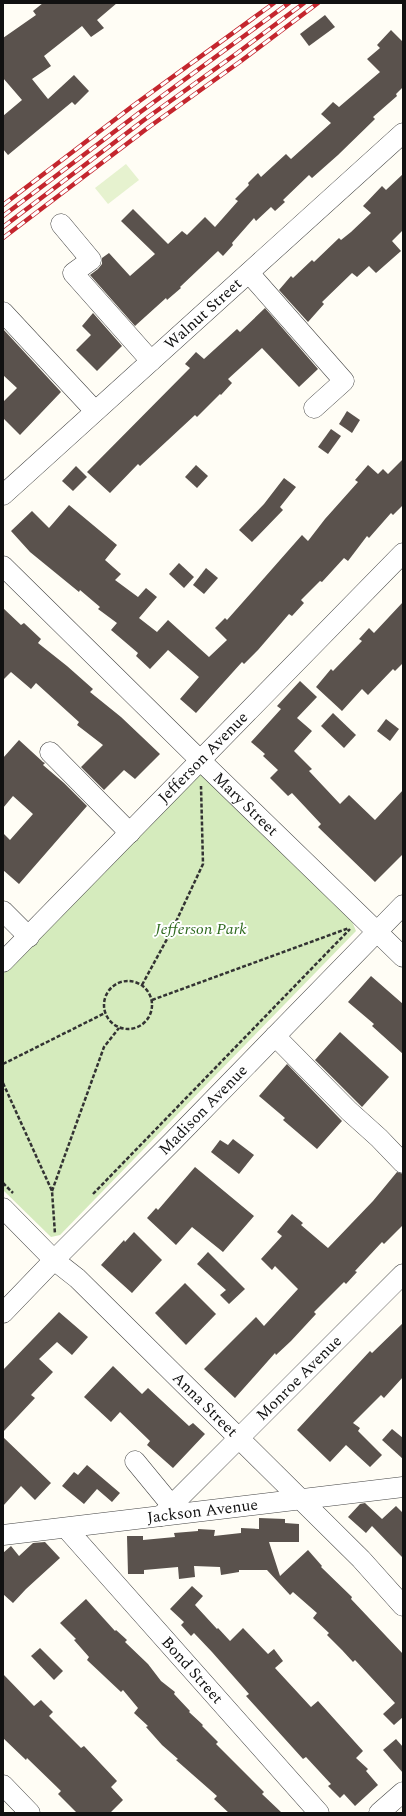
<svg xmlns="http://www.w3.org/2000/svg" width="406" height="1816" font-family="Spectral,serif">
<rect width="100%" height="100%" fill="#fffdf5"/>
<path fill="#d5ebbd" d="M203,773l148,146 5,12 -296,304 -9,2 -48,-47v-216l191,-200z"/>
<path fill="#e6f2cf" d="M126,164l13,16 -31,24 -13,-16z"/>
<g fill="#5a524d">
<path d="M43,3h74l-20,17 7,8 -13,9 -9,-11 -38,30 7,10 -19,13 16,20 26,-24 15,16 -14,14 -3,-3 -64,53 -5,-6v-33l19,-16 -19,-22v-40l33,-23 -3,-4z"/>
<path d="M325,15l10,12 -26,19 -9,-12z"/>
<path d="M391,30l12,12v45l-7,7 1,2 -24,21 2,2 -37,36 -26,23 -3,-3 -26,25 2,2 -10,9 -4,-4 -15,14 -2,-3 -22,25 1,2 -10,11 -5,-5 -38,36 1,1 -14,12 -1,-2 -31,28 -45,-51 8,-6 4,-5v-6l7,-5 21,23 25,-22 -34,-33 12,-12 35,35 14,-13 5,4 18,-18 10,10 23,-26 -3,-2 14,-14 -1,-2 10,-10 3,4 25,-23 5,5 40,-36 -10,-9 12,-12 6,5 41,-35 -13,-13 13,-11 -3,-3z"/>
<path d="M403,174v56l-11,11 9,10 -25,22 -7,-7 -12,11 -5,-4 -30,29 2,2 -16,18 -29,-32 12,-14 2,2 19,-18 2,2 25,-24 2,2 10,-8 20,-19 -8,-7 19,-20 4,4z"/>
<path d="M265,308l53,61 -19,18 -37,-39 -34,31 4,4 -11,12 -1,-1 -23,23 -2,-2 -55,51 -2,-2 -28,29 -23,-21 103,-104 -5,-4 11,-12 8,7 33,-30 3,3z"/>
<path d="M93,313l29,33 -25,25 -21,-21 15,-15 -9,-9z"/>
<path d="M3,329l58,63 -41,43 -17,-17v-16l14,-14 -14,-13z"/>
<path d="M347,411l13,9 -8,13 -13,-9z"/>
<path d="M331,429l10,7 -13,18 -10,-7z"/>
<path d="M403,459v46l-10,10 -2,-2 -22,25 -2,-2 -19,25 -4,-3 -22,24 -2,-1 -19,19 3,3 -12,13 -3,-2 -31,36 -14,14 -2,-2 -46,51 -16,-14 19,-22 -31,-27 -18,19 -14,-13 2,-3 -27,-23 6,-7 -19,-14 2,-2 -20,-17 -1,2 -49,-40 -19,-21 21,-20 17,17 20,-23 48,40 -12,15 16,14 -6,6 23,17 8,-9 11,9 -18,21 18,14 11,-12 41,37 18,-17 -12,-12 10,-10 2,2 75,-85 6,6 17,-22 33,-37 -3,-2 13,-15 10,9 5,-5 5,5z"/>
<path d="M196,465l12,11 -11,12 -12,-11z"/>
<path d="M76,466l11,11 -14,14 -11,-10z"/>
<path d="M284,478l12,9 -16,20 3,3 -31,32 -13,-12 25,-26z"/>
<path d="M179,563l15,14 -10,11 -15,-14z"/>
<path d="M206,568l12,10 -14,16 -11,-9z"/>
<path d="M403,602v61l-8,8 -2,-2 -25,26 -6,-6 -20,22 -26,-24 15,-18 2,2 29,-30 -3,-2 10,-11 5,5z"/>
<path d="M3,608l18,17 3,-2 17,16 -3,4 29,23 26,23 -3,3 31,25 39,37 -25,25 -11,-9 -20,20 -23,-23 22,-22 -26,-20 2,-3 -43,-39 -5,6 -20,-17 -8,8z"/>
<path d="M300,681l17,16 -20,21 15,13 -18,20 18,18 -3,2 31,33 9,-9 26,25 28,-30v64l-28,28 -57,-55 3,-3 -29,-31 -4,3 -18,-18 8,-8 -15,-14 2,-2 -14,-12 30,-33 -4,-3z"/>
<path d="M333,713l23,22 -12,13 -23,-22z"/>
<path d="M386,719l13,10 -9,12 -13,-10z"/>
<path d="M19,740l24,22 2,1 -2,2 21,18 23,23 -68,78 -16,-14v-37l7,7 23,-26 -20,-18 -10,12v-50z"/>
<path d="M371,976l32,28v50l-31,-28 2,-2 -26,-22z"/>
<path d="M340,1032l49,45 -27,30 -47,-47z"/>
<path d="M287,1064l55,57 -25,28 -34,-29 2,-2 -26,-22z"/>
<path d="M233,1139l21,16 -15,19 -28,-22 9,-12 8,5z"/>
<path d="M195,1167l59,49 -31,36 -31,-25 -16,18 -29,-27 9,-10 2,2z"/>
<path d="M397,1172l6,2v51l-19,19 -2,-2 -27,29 2,1 -11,12 -2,-2 -30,30 2,2 -25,27 -15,14 -1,-2 -40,45 -31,-29 52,-52 8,9 34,-37 -23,-23 -3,4 -11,-11 21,-23 -5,-4 15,-18 11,9 -2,2 27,23 45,-47z"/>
<path d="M134,1232l28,28 -30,33 -31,-28 23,-25 1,2z"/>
<path d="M208,1252l37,37 -16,15 -9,-9 6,-5 -29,-26z"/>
<path d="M185,1283l31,31 -30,31 -31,-32z"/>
<path d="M59,1312l29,25 -16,18 -15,-13 -18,17 14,13 -22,23 4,3 -32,34v-62z"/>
<path d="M403,1323v54l-19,21 -3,-3 -28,28 7,5 -2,3 24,24 -12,12 -24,-22 -16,17 -33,-32 73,-79 2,2z"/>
<path d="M113,1366l29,28 6,-6 41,38 4,-3 12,11 -32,34 -26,-23 3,-4 -30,-29 -9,10 -27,-25z"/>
<path d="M392,1429l11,9v21l-21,-19z"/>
<path d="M3,1437l48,46 -16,17 -14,-14 -18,20z"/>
<path d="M87,1465l33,28 -8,9 -15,-13 -13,15 -22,-18 12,-14 4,3z"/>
<path d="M365,1503l17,16 14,-13 7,7v45l-31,-32 -6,7 -18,-16 12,-13z"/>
<path d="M259,1518l26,1v4l14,1v18h-30l11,34 28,-26 14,16 -1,1 31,30 -1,2 52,55v63l-9,8 -11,-11 12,-11 -40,-43 -2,2 -11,-12 -15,-15 2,-2 -16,-15 4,-5 -24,-21 -3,3 -23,-25h-28v2l-18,3 -1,-8 -26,-1 1,11 -16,2 -1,-12 -34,3v4h-16l-1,-38h16v4l32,-3 -1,-4 24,-2v-2l17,1 -1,6 27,-3v-5l18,1z"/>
<path d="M45,1542l15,16 -34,31 -13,14 -10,-9v-41l8,-7 8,10 14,-13z"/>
<path d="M192,1586l11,10 -8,9 22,24 1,-1 12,13 13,-13 25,26 6,-5 9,12 -8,7 36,39 7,-6 45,50 -7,7 12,11 -2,2 12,14 -23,21 -11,-12 -4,4 -12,-12 3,-2 -25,-27 -3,2 -47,-52 -10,-11 3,-2 -37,-42 -18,-19 -3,3 -10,-11 3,-3 -14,-13z"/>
<path d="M86,1599l29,32 1,-1 11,10 -2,2 23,22 13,17 14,11 -1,2 16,17 -1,1 14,13 -1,1 16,16 -2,2 48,48 -2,2 20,19h-53l-15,-14 3,-3 -41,-36 2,-1 -16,-14 -16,-18 2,-1 -14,-13 4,-5 -15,-18 -2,2 -34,-32 2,-3 -15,-17 2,-1 -16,-16z"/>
<path d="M40,1648l23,23 -9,9 -23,-24z"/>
<path d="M3,1674l31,32 7,-6 12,12 -4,4 32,32 3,-2 33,35 -6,6 12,13 -13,13h-33l-19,-19 3,-3 -34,-33 -1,2 -23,-22z"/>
<path d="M396,1739l7,8v26l-20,-23z"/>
</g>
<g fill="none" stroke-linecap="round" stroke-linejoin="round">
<g stroke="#444" stroke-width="21">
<g id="minor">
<path d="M61,224l30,36 -18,13 78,88"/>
<path d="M249,273l95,108 -30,27"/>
<path d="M3,312l92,99"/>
<path id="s1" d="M3,495l400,-362"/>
<path id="s2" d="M3,566l198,195 202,196"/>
<path d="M50,752l80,81"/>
<path d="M3,911l26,26"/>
<path id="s3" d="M3,962l400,-409"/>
<path d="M275,1036l74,75 30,27 24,25"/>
<path id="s4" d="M3,1208l51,52 23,18 284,281 42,47"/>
<path id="s5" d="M3,1313l51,-53 118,-118 231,-237"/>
<path d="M135,1461l37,45"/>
<path id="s6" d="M161,1516l242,-242"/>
<path id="s7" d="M66,1528l253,285"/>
<path id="s8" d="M3,1535l400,-48"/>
<path d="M3,1785l27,28"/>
<path d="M379,1813l24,-21"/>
</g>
</g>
<g stroke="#333" stroke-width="2.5" stroke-dasharray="4 2" stroke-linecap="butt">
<circle cx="128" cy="1005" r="24"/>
<path d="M142,985l31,-57 30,-64 -2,-78"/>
<path d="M152,1000l197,-72"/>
<path d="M3,1064l102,-51"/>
<path d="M3,1083l49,108 3,43"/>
<path d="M3,1183l10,10"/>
<path d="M52,1191l52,-144 15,-19"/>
<path d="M93,1194l257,-265"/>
</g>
<use href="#minor" stroke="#fff" stroke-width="20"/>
<g stroke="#c4262e" stroke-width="4.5">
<g id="rail">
<path d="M3,205l131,-100 140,-102"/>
<path d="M3,216l136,-103 150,-110"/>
<path d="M3,227l141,-107 92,-66 68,-51"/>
<path d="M3,238l146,-111 92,-66 77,-58"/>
</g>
</g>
<use href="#rail" stroke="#fff" stroke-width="3" stroke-dasharray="9" stroke-linecap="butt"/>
</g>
<g text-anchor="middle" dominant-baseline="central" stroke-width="4" stroke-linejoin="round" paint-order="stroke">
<g font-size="16" fill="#111" stroke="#fff">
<text stroke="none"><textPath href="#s1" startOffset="270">Walnut Street</textPath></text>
<text stroke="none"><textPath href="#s3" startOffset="286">Jefferson Avenue</textPath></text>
<text stroke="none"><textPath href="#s2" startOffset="340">Mary Street</textPath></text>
<text stroke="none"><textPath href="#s5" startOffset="285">Madison Avenue</textPath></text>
<text stroke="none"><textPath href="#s6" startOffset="195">Monroe Avenue</textPath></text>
<text stroke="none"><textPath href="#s4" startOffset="282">Anna Street</textPath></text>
<text stroke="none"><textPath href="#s8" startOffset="201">Jackson Avenue</textPath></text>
<text stroke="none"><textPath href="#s7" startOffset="190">Bond Street</textPath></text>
</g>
<g font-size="16" font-style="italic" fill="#2f6b1f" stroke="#fff">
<text x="201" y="929">Jefferson Park</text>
</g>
</g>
<rect width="406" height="1816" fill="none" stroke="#111111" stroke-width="8"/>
</svg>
